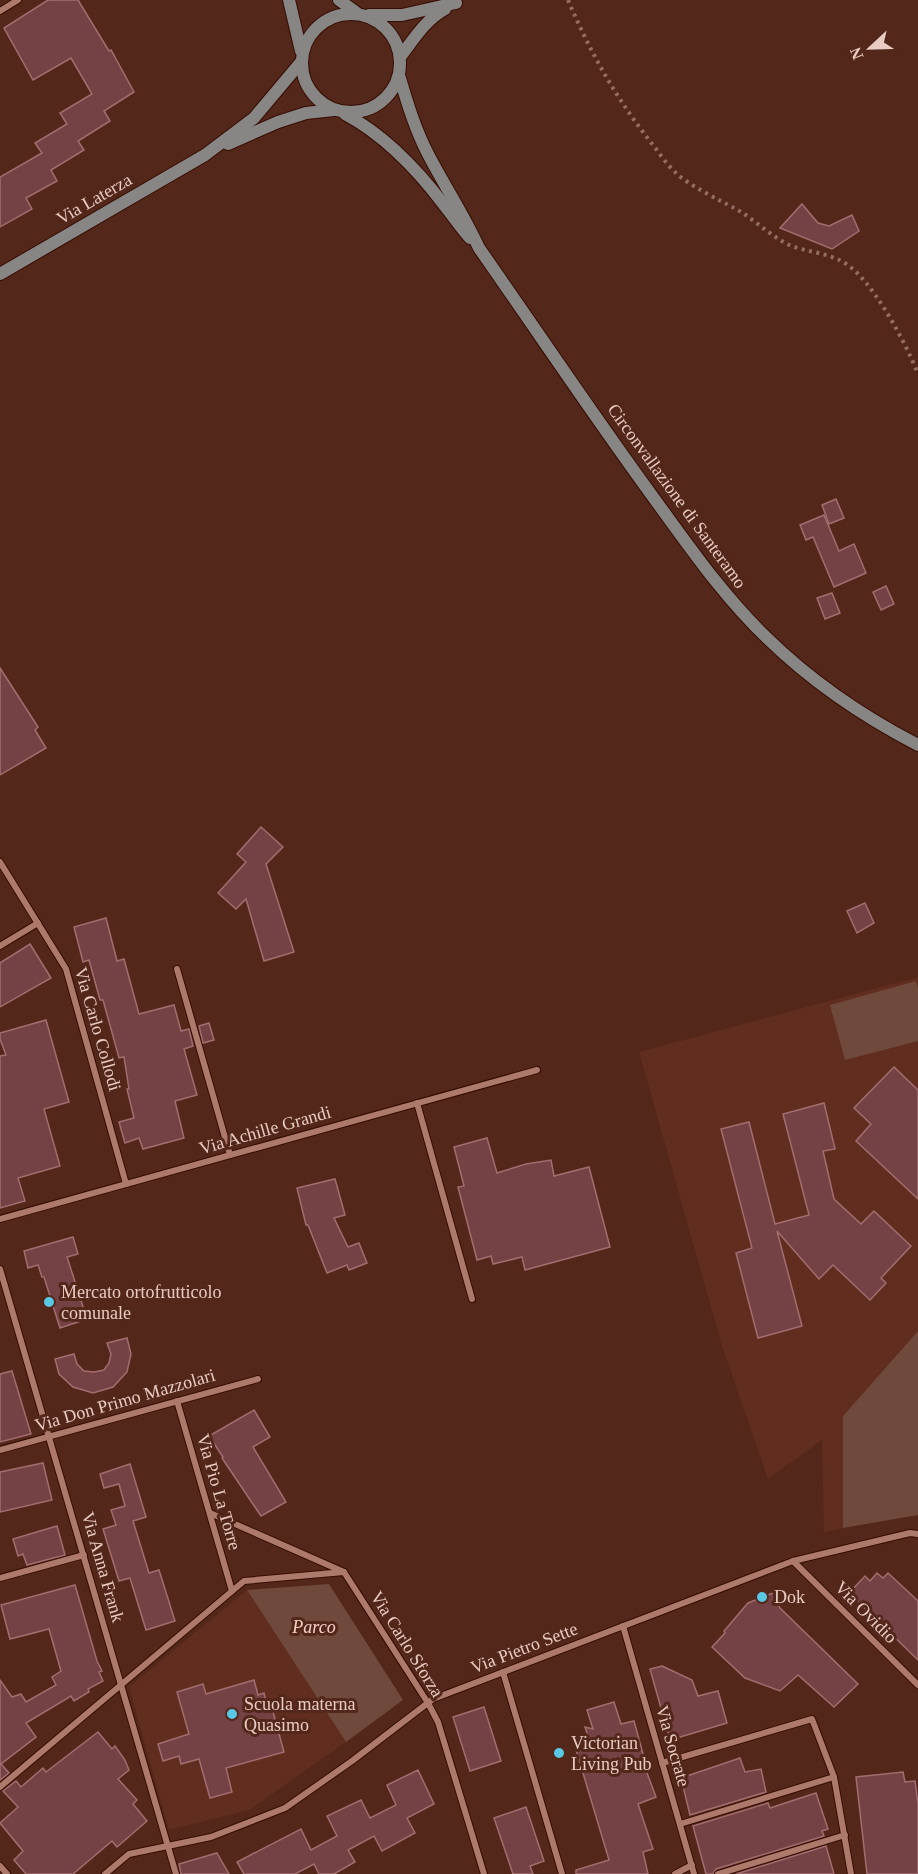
<svg xmlns="http://www.w3.org/2000/svg" width="918" height="1874" font-family="'Times New Roman',serif">
<rect width="100%" height="100%" fill="#53271a"/>
<g fill="#612d1f">
<path d="M918,977v354l-75,85v112l-19,4 -2,-92 -54,39 -46,-133 -83,-294z"/>
<path d="M247,1590l99,152 -97,68 -80,20 -40,-143z"/>
</g>
<g fill="#70493d">
<path d="M916,981l2,7v53l-73,19 -15,-55z"/>
<path d="M918,1331v184l-75,13v-112z"/>
<path d="M329,1584l74,116 -57,42 -99,-152z"/>
</g>
<g fill="#744245" stroke="#a36d6f" stroke-width="1.5">
<path d="M48,0h30l31,51 2,-1 23,42 -30,19 6,10 -32,20 6,9 -33,20 6,11 -31,17 6,11 -32,18v-50l42,-24 -7,-10 32,-19 -7,-11 32,-19 -21,-36 -38,22 -29,-52z"/>
<path d="M802,204l16,19 11,3 23,-11 7,16 -27,18 -52,-21z"/>
<path d="M836,499l8,19 -15,6 -7,-19z"/>
<path d="M824,515l15,36 15,-7 12,29 -32,14 -21,-50 -7,3 -6,-15z"/>
<path d="M886,586l8,18 -13,6 -8,-18z"/>
<path d="M832,593l8,20 -15,6 -8,-21z"/>
<path d="M0,668l38,59 -3,3 11,18 -46,27z"/>
<path d="M261,827l22,20 -17,17 28,88 -30,9 -18,-62 -10,10 -18,-16 28,-31 -9,-8z"/>
<path d="M865,903l9,20 -17,10 -10,-22z"/>
<path d="M106,918l11,43 7,-2 15,55 35,-9 7,26 8,-2 4,17 -9,3 13,46 -22,6 9,37 -41,11 -4,-11 -14,5 -6,-21 15,-4 -7,-29h2l-5,-32 -5,1 -16,-58h-3l-11,-40 -6,2 -9,-35z"/>
<path d="M30,944l21,34 -51,29v-44z"/>
<path d="M46,1020l23,82 -25,7 16,57 -42,12 7,23 -25,7v-152l6,-1 -6,-16v-6z"/>
<path d="M209,1023l5,17 -11,3 -4,-17z"/>
<path d="M894,1067l24,23v109l-62,-58 15,-17 -17,-16z"/>
<path d="M824,1103l11,46 -12,2 11,48 27,25 13,-13 37,35 -30,32 5,5 -16,17 -37,-35 -14,14 -42,-48 25,95 -44,12 -22,-85 16,-5 -31,-119 28,-7 26,102 34,-9 -26,-101z"/>
<path d="M487,1138l10,35 29,-9 25,-4 3,16 35,-9 21,80 -85,23 -3,-13 -29,7 -2,-8 -14,4 -19,-73 6,-1 -10,-39z"/>
<path d="M335,1179l10,36 -11,3 14,29 11,-4 8,20 -18,7 -2,-5 -20,8 -19,-48h-2l-9,-37z"/>
<path d="M73,1237l5,17 -11,3 20,62 -27,9 -16,-51h-2l-4,-12 -10,3 -4,-17z"/>
<path d="M127,1338l4,16 -4,18 -14,15 -20,6 -20,-6 -14,-13 -4,-15 19,-5 3,10 7,7 10,1 10,-2 5,-7 2,-9 -4,-11z"/>
<path d="M12,1371l19,63 -31,8v-68z"/>
<path d="M254,1410l16,27 -17,10 33,55 -25,14 -39,-58 1,-1 -14,-21z"/>
<path d="M43,1463l9,37 -52,12v-40z"/>
<path d="M130,1464l16,53 -13,4 16,52 10,-3 16,51 -29,9 -16,-52 -11,3 -16,-52 13,-4 -5,-15 14,-4 -6,-22 -15,4 -4,-14z"/>
<path d="M57,1526l8,29 -38,10 -4,-11 -5,2 -5,-17z"/>
<path d="M877,1573l6,5 5,-5 30,28v59l-69,-67 16,-17 5,5z"/>
<path d="M75,1585l22,76 5,10 -3,1 4,9 -15,8 1,3 -15,9 -3,-5 -45,27 10,14 -35,27 8,9 -9,7v-100l12,17 9,-3 5,8 30,-17 -4,-8 9,-6 -12,-42 -39,10 -9,-34z"/>
<path d="M773,1593l7,15 78,76 -24,23 -36,-32 -18,16 -35,-13 -33,-31 13,-14 -1,-2 24,-28z"/>
<path d="M662,1666l30,14 6,16 20,-5 9,32 -57,17 -20,-71z"/>
<path d="M254,1680l4,15 6,-2 4,17 4,-2 12,44 -58,16 6,24 -22,6 -11,-39 -18,5 -2,-8 -16,5 -5,-17 31,-10 -12,-42 26,-8 3,10z"/>
<path d="M614,1702l7,22 13,-3 12,44h-2l12,32 -18,7 15,45 -10,3 5,22h-72v-4l33,-10 -35,-117 15,-4 -4,-12 8,2 -6,-19z"/>
<path d="M484,1707l17,54 -31,10 -17,-54z"/>
<path d="M98,1732l14,17 3,-3 10,14 4,10 -11,9 19,21 -4,4 14,17 -30,26 -5,-6 -39,33h-47l-12,-14 9,-9 -23,-28 18,-16 -15,-16 13,-10 5,6 22,-19 3,4z"/>
<path d="M740,1758l5,14 16,-3 5,23 -76,23 -9,-37z"/>
<path d="M418,1770l16,34 -27,14 8,15 -33,18 -8,-15 -26,14 7,12 -21,12h-15l-5,-10 -19,10h-51l-7,-12 64,-33 10,21 26,-14 -10,-20 34,-16 9,18 26,-13 -9,-20z"/>
<path d="M903,1772l2,10 10,-1 3,23v70h-51l-11,-97z"/>
<path d="M816,1793l12,36 -6,2 2,5 -108,33 -3,5h-7l-13,-48 75,-23 2,5z"/>
<path d="M526,1807l18,54 -14,5 3,8h-20l-19,-56z"/>
<path d="M826,1846l8,28h-98z"/>
<path d="M217,1853l12,21h-48l-2,-10z"/>
</g>
<g fill="none" stroke-linecap="round" stroke-linejoin="round">
<g stroke="#360d03" stroke-width="8">
<g id="street">
<path d="M0,11l18,-11"/>
<path d="M0,862l66,107 60,215"/>
<path d="M0,946l38,-23"/>
<path d="M177,969l53,186"/>
<path d="M417,1103l55,196"/>
<path d="M0,1219l537,-149"/>
<path d="M0,1269l176,605"/>
<path d="M177,1401l55,190"/>
<path d="M0,1450l258,-71"/>
<path d="M210,1513l134,59 84,131 10,19 46,152"/>
<path d="M793,1561l125,124"/>
<path d="M0,1578l84,-23"/>
<path d="M623,1626l71,248"/>
<path d="M503,1672l59,202"/>
<path d="M662,1763l150,-44 22,58 17,97"/>
<path d="M0,1787l244,-206 100,-9"/>
<path d="M680,1824l154,-47"/>
<path d="M0,1866l7,8"/>
<path d="M105,1874l24,-20 82,-17 74,-29 67,-47 81,-62 360,-138 117,-28 8,1"/>
<path d="M675,1874l17,-9"/>
<path d="M718,1874l127,-39"/>
</g>
</g>
<g stroke="#360d03" stroke-width="14">
<g id="secondary">
<path d="M289,0l12,51"/>
<path d="M339,0l18,13"/>
<circle cx="351" cy="63" r="49"/>
<path d="M369,15h33l54,-12"/>
<path d="M400,57c14,-18 25,-37 45,-48"/>
<path d="M399,75c8,27 16,54 29,79 16,31 36,61 51,94 58,83 114,167 174,249 36,49 70,99 114,141 44,43 97,79 151,107"/>
<path d="M345,114c39,21 72,55 99,91 9,11 16,22 26,33"/>
<path d="M228,144l50,-22 28,-9 28,-3"/>
<path d="M0,274l205,-119 49,-37 47,-56"/>
</g>
</g>
<path stroke="#936e62" stroke-width="4" stroke-dasharray="3 4.5" stroke-linecap="butt" d="M568,0c22,52 49,100 85,145 7,9 14,20 23,28 11,11 43,27 58,35 19,10 34,26 53,36 17,8 39,8 56,18 28,15 63,81 75,112"/>
<use href="#street" stroke="#ad796a" stroke-width="6"/>
<use href="#secondary" stroke="#888684" stroke-width="12"/>
</g>
<g fill="#58c8e4" stroke="#53271a" stroke-width="2">
<circle cx="49" cy="1302" r="6"/>
<circle cx="762" cy="1597" r="6"/>
<circle cx="232" cy="1714" r="6"/>
<circle cx="559" cy="1753" r="6"/>
</g>
<g text-anchor="middle" dominant-baseline="central" stroke-width="6" stroke-linejoin="round" paint-order="stroke">
<g font-size="18" fill="#e8cbc2" stroke="#53271a">
<text transform="translate(94 199) rotate(-30)">Via Laterza</text>
<text transform="translate(677 496) rotate(54)">Circonvallazione di Santeramo</text>
<text transform="translate(98 1029) rotate(74)">Via Carlo Collodi</text>
<text transform="translate(265 1130) rotate(-16)">Via Achille Grandi</text>
<text transform="translate(125 1400) rotate(-16)">Via Don Primo Mazzolari</text>
<text transform="translate(219 1492) rotate(74)">Via Pio La Torre</text>
<text transform="translate(103 1567) rotate(74)">Via Anna Frank</text>
<text transform="translate(866 1612) rotate(45)">Via Ovidio</text>
<text transform="translate(407 1644) rotate(58)">Via Carlo Sforza</text>
<text transform="translate(524 1648) rotate(-21)">Via Pietro Sette</text>
<text transform="translate(673 1746) rotate(74)">Via Socrate</text>
</g>
<g font-size="18" fill="#e8cbc2" stroke="#53271a" text-anchor="start">
<text x="61" y="1292">Mercato ortofrutticolo<tspan x="61" dy="21">comunale</tspan></text>
<text x="774" y="1597">Dok</text>
<text x="244" y="1704">Scuola materna<tspan x="244" dy="21">Quasimo</tspan></text>
<text x="571" y="1743">Victorian<tspan x="571" dy="21">Living Pub</tspan></text>
</g>
<g font-size="18" font-style="italic" fill="#f7d1c6" stroke="#53271a">
<text x="314" y="1627">Parco</text>
</g>
</g>
<g transform="translate(870 48) rotate(248)" stroke="#53271a" stroke-width="4.5" paint-order="stroke">
<path d="M0-4.5L10 22L0 15L-10 22Z" fill="#e8cbc2"/>
<text y="-9" font-size="16" font-weight="bold" text-anchor="middle" fill="#e8cbc2">N</text>
</g>
</svg>
